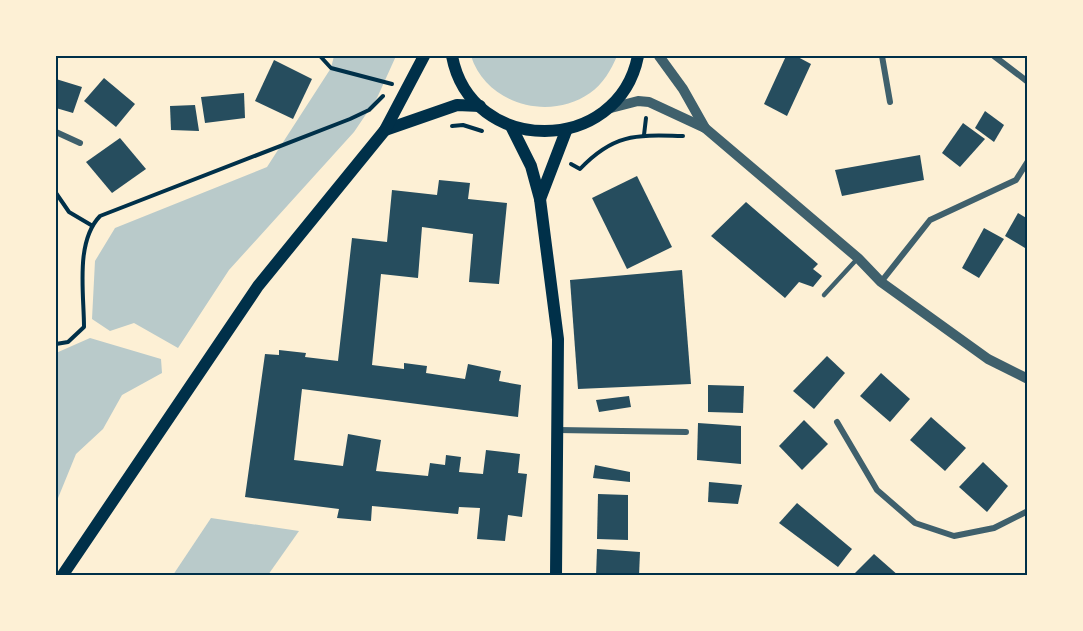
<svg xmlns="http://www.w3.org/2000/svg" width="1083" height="631" font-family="'Noto Sans',sans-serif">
<rect width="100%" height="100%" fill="#fdf0d5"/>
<g fill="#b9caca">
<path d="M334,56h62l-19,42 -23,34 -125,138 -51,78 -44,-25 -24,8 -18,-12 3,-58 20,-33 152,-61 64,-99z"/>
<path d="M471,56h146c-6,14 -14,28 -27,37 -41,29 -104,11 -119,-37z"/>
<path d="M90,338l71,21 1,14 -40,22 -19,34 -27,25 -20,49v-150z"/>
<path d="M211,518l88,13 -31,44h-95z"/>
</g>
<g fill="#264d5e">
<path d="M786,56h10l15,8 -24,52 -23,-12z"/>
<path d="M274,60l38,19 -19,40 -38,-18z"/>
<path d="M104,78l31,26 -19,23 -32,-26z"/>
<path d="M56,79l26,8 -9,26 -17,-5z"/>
<path d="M244,93l1,25 -40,5 -4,-26z"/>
<path d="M195,105l4,26 -28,-1 -1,-24z"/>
<path d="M985,111l19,14 -10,17 -19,-14z"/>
<path d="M963,123l22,16 -25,28 -18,-14z"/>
<path d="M120,138l26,31 -34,24 -26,-31z"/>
<path d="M920,155l4,25 -82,16 -7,-26z"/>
<path d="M637,176l35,71 -45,22 -35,-71z"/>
<path d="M439,180l31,3 -2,16 39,4 -8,81 -30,-2 4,-48 -51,-7 -4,51 -37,-4 -9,91 32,4v-6l23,3 -1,7 39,6 3,-15 33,7 -2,10 22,4 -3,32 -216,-28 -8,71 49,6 5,-32 33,6 -5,31 52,5 2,-13 15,2 1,-10 15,2 -2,15 24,2 3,-24 34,4 -2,19 9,1 -5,43 -14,-2 -3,26 -28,-2 3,-31 -21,-1 -1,7 -86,-8 -1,15 -34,-3 2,-9 -94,-12 20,-143 14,1v-5l27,3 -1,4 33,4 14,-123 35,4 5,-52 45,5z"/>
<path d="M746,202l72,62 -5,5 9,7 -9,11 -14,-5 -14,16 -74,-62z"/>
<path d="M1018,213l10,6v25l-3,4 -20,-12z"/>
<path d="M984,228l20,11 -25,39 -17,-10z"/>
<path d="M682,270l9,114 -113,5 -8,-109z"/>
<path d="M827,356l18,17 -31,36 -21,-18z"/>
<path d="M881,373l29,26 -20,23 -30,-26z"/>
<path d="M708,385l36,1 -1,27 -35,-1z"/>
<path d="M629,396l2,11 -32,5 -3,-12z"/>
<path d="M931,417l35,31 -21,23 -35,-31z"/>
<path d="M804,420l24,24 -26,26 -23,-24z"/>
<path d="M698,423l43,3v38l-44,-4z"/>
<path d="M983,462l25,24 -21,26 -28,-25z"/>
<path d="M595,465l35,7v10l-37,-4z"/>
<path d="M709,482l33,3 -4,19 -30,-2z"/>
<path d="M598,494l30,1v45l-31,-1z"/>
<path d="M797,503l55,46 -14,18 -59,-44z"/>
<path d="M597,549l43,3 -1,24h-43z"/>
<path d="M874,554l25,22h-47z"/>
</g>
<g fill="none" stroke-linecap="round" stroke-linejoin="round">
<g stroke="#003049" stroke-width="4">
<path d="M320,56l11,12 61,16"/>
<path d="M452,126l11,-1 19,6"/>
<path d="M644,135l2,-17"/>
<path d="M571,164l9,5c34,-36 57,-34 103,-33"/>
<path d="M56,193l13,19 22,13"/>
<path d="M56,344l12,-2 16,-15c0,-34 -9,-85 16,-111l250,-97 19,-9 14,-14"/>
</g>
<path stroke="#3f606c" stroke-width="4.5" d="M824,295l34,-37"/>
<g stroke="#3f606c" stroke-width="6">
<path d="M882,56l8,46"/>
<path d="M994,56l34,26"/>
<path d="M56,132l24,11"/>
<path d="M881,282l49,-62 86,-40 12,-19"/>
<path d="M837,422l40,68 38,33 39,13 40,-8 34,-17"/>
<path d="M558,430l128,2"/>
</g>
<g stroke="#3f606c" stroke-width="10">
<path d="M659,56l24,33 22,39"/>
<path d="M607,109l31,-8 11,1 56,26 153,130 23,24 107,77 40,20"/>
</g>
<g stroke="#003049" stroke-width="12">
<path d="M452,56c19,100 166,100 186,0"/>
<path d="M511,126l20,40 9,33 18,140 -2,237"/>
<path d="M385,130l72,-25 23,1"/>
<path d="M540,199l26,-68"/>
<path d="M62,576l196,-290 127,-156 39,-74"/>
</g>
</g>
<rect width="1083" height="631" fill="none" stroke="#fdf0d5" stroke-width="114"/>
<rect x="57" y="57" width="969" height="517" fill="none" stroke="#003049" stroke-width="2"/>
</svg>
